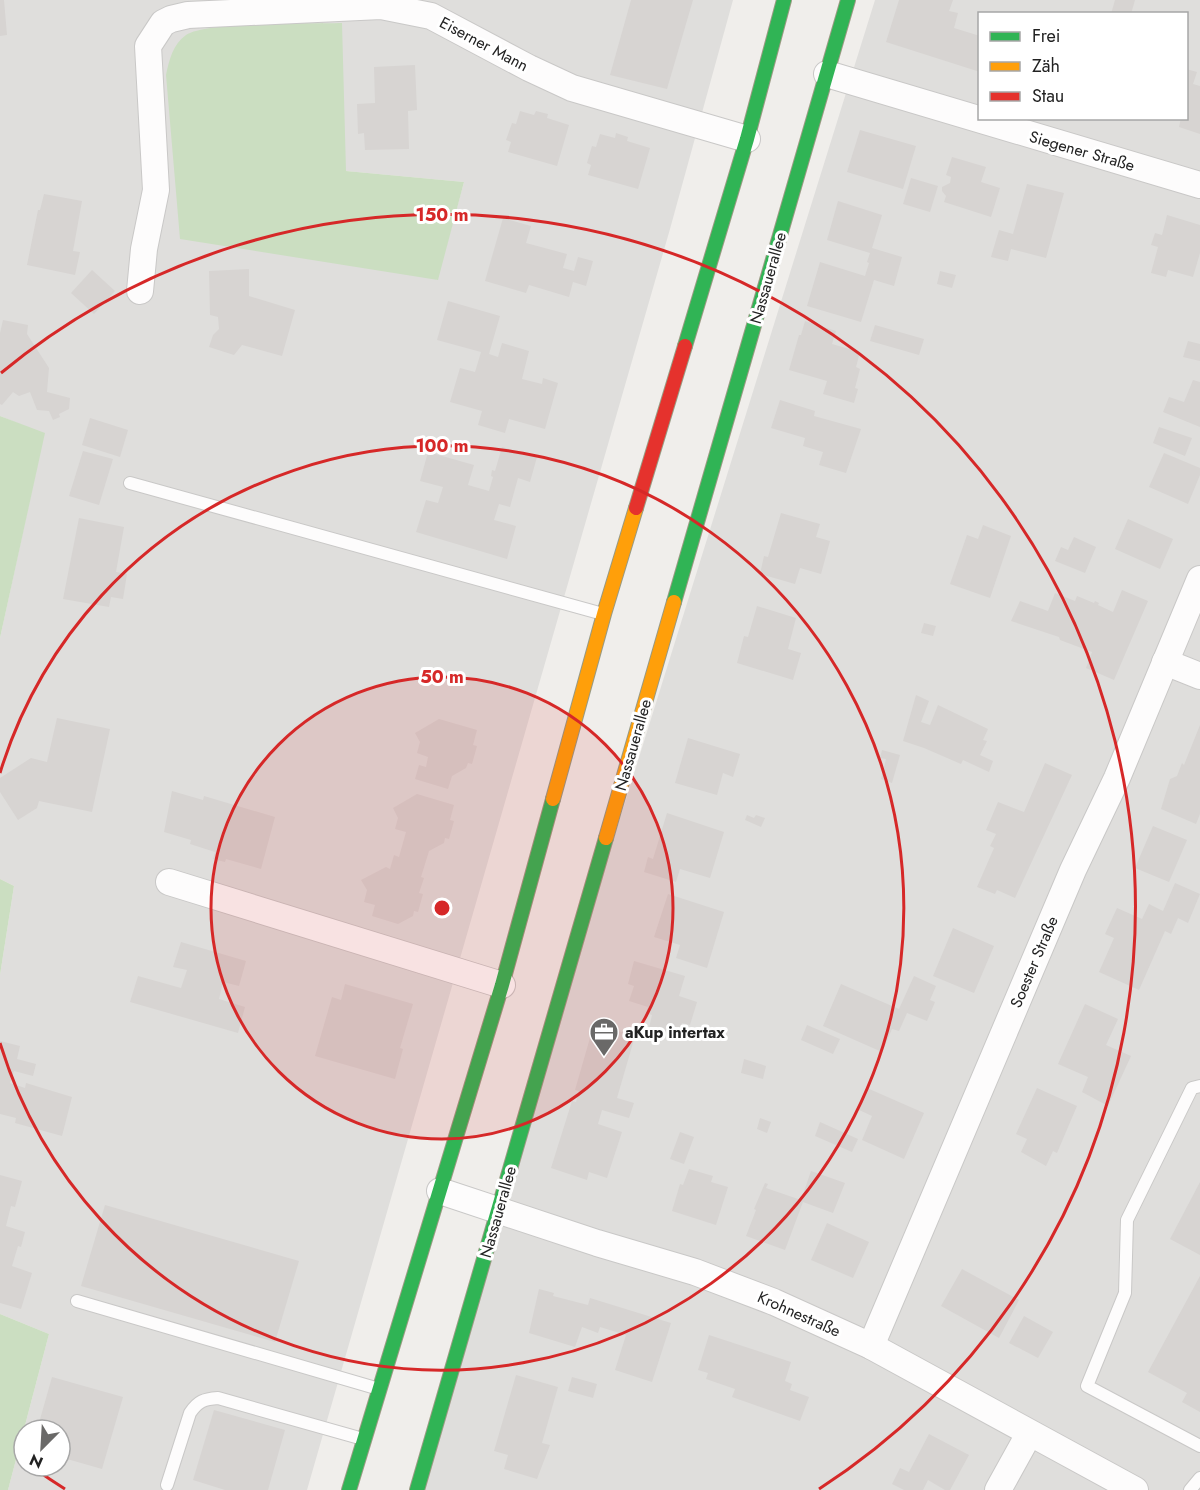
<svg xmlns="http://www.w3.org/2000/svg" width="1200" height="1490" font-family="Jost,sans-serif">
<rect width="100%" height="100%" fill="#f0eeeb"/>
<g fill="#dfdedc" fill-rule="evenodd">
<path d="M0,0h733l-63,229 -363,1261h-299l41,-156 -49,-20v-339l14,-89 -14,-7v-241l44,-204 -44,-18zM209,28l137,143 118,11 -27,98zM24,1430h36v36h-36z"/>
<path d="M875,0h325v1490h-783l81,-280zM980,14h206v104h-206z"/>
</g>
<g fill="#cbdec1">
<path d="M342,23l4,148 118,11 -26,98 -258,-41 -14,-164c3,-15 7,-31 20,-40 22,-14 125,-11 156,-12z"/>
<path d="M0,416l45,17 -45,205z"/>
<path d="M0,879l14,7 -14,89z"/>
<path d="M0,1314l49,20 -41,156h-8z"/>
</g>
<g fill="#d7d4d2">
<path d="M0,0h4l3,35 -7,1z"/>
<path d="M631,0h62l-26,89 -57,-14z"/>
<path d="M899,0h54l-4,11 9,2 -4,15 26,8v36l-94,-30z"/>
<path d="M1115,0h20l-4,14h-20z"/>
<path d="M415,65l2,45 -9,1 1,38 -44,1 -1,-17 -6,1 -1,-30 18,-1 -1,-36z"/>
<path d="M1186,69l11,3 -4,12 7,2v48l-21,-7 2,-9h5z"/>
<path d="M520,111l14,4 2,-4 12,3 -1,4 22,7 -12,41 -49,-14 3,-10 -5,-2 6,-17 4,1z"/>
<path d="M860,130l56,16 -13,43 -56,-17z"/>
<path d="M616,133l12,4 -1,4 23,7 -12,41 -50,-14 3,-10 -4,-2 5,-17 4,1 4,-13 15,4z"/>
<path d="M952,157l34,10 -5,15 19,6 -9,29 -47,-15 2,-6 -4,-5v-4l8,-4 1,-6 -5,-2z"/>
<path d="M911,178l27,8 -8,26 -27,-8z"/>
<path d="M1027,184l37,9 -18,65 -35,-9 -3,12 -17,-4 8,-27 14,4z"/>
<path d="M44,194l38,7 -9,50 7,1 -5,23 -48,-10 11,-55h2z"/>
<path d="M838,201l44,14 -10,33 30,9 -8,29 -20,-6 -13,42 -54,-16 13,-44 45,14 4,-13 -2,-1 3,-9 -43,-13z"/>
<path d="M1167,215l33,10v28l-7,24 -25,-7 -2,7 -15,-4 7,-26 -7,-2 4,-12 7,2z"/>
<path d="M503,218l28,8 -5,17 41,11 -4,14 11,3 4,-14 15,4 -7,25 -13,-4 -4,15 -40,-12 -3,8 -41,-12z"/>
<path d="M249,269v27l46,14 -13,46 -40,-11 -8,10 -25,-8 4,-12 6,-6 -1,-12 -8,-2 -1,-44z"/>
<path d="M92,270l23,21 -21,23 -23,-21z"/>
<path d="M940,271l16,4 -4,13 -15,-4z"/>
<path d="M448,301l52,15 -11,38 9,3 4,-14 27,8 -7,28 20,5 1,-6 15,5 -13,46 -36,-10 -4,14 -27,-8 4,-14 -32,-9 10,-34 15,4 6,-20 -44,-12z"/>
<path d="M3,320l25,5 -1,9 22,34 -2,24 23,6 -1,11 -10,5 1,3 -7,3 -4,-9 -12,-1 -7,-18 -11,4 -6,-4 -11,13 -2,-1v-71z"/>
<path d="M805,321l31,10 -4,13 28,8 -4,15 4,2 -5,19 3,1 -4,14 -31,-9 4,-13 -38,-11 10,-35h2z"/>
<path d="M875,325l49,14 -5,16 -49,-14z"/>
<path d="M1188,341l12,3v17l-17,-4z"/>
<path d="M1193,380l7,2v45l-37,-15 6,-15 15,5z"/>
<path d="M780,400l35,11 -1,5 47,13 -15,44 -27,-8 4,-13 -20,-6 2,-8 -34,-10z"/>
<path d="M90,418l38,12 -8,27 -38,-12z"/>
<path d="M1159,427l33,11 -7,18 -32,-13z"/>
<path d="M502,447l35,10 -7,25 -12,-4 -8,29 -11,-3 -5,16 22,6 -9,33 -91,-27 10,-32 12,3 5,-16 -23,-6 8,-29 46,13 -6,20 21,6 4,-14 -2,-1 1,-6 3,1z"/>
<path d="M83,451l30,8 -14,46 -30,-9z"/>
<path d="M1164,453l36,15v7l-12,29 -39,-17z"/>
<path d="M781,513l39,11 -4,13 14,4 -9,33 -21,-6 -5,16 -35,-10 4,-18 4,1z"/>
<path d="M79,518l45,9 -8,45 11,2 -4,25 -12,-2 -2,10 -46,-8z"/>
<path d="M1128,519l45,20 -13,30 -45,-20z"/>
<path d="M983,525l28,11 -21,62 -40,-14 17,-49 11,4z"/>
<path d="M1074,537l22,10 -11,26 -30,-12 6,-14 7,3z"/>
<path d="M1122,590l26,11 -34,79 -28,-12 6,-16 -32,-12 -1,-3 -48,-16 9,-20 28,10 7,-18 20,8 2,-5 17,7 1,-2 4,2 -1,2 15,7z"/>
<path d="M757,606l39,12 -8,31 13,4 -8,27 -56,-17 7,-27 4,1z"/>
<path d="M924,623l12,3 -3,10 -12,-3z"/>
<path d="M916,695l13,6 -8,21 9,3 8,-20 50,24 -5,11 4,1 -7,14 13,6 -4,11 -26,-12 -2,4 -37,-16 -21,-7z"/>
<path d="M57,718l53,11 -18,83 -53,-11 -2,7 -19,12 -18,-28v-14l31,-20 16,4z"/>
<path d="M439,719l38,11 -4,15 4,1 -5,18 -4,-1 -2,5 -14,8 -4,13 -33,-10 4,-14 7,2 2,-10 -11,-4 3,-11 -5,-9z"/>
<path d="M1200,725v89l-4,10 -35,-15 9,-30 7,-3 5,-13 2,2z"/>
<path d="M688,738l52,16 -7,23 -10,-4 -6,22 -42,-12z"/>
<path d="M882,750l18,5 -8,28 -11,-4 5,-20 -6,-1z"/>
<path d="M1045,763l27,12 -57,123 -18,-8 -2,4 -18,-7 17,-39 -4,-2 6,-12 -10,-4 12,-28 26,10z"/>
<path d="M172,791l31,9 1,-4 71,21 -14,52 -35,-10 -1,3 -12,-3 2,-7 -25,-8 1,-4 -27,-8z"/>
<path d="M417,794l37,11 -4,15 4,1 -5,18 -4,-1 -1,5 -15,8 -8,26 3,1 -5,15 4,1 -5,18 -4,-1 -1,5 -15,8 -26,-8 3,-11 -11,-3 3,-12 -6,-10 25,-13 4,2 4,-14 5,2 7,-25 -11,-3 3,-11 -5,-10z"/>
<path d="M667,813l57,19 -14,46 -30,-9 -4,13 -32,-10 4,-15 5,2z"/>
<path d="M747,815l7,3 2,-3 9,3 -4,9 -16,-7z"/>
<path d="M1153,826l34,14 -18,42 -34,-14z"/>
<path d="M1175,883l25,11 -12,29 -10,-5 -7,16 -6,-3 -26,59 -40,-18 15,-34 -9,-4 12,-26 25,11 7,-15 14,7z"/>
<path d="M668,894l56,18 -17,56 -31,-10 4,-13 -26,-8z"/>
<path d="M953,928l41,18 -20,47 -41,-17z"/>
<path d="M181,942l65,19 -7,25 -16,-4 -4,17 26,8 -7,26 -108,-31 8,-26 43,12 6,-18 -14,-3z"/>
<path d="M634,961l51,15 -6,20 18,6 -7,23 -8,-2 -4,13 -29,-8 3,-13 -6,-2 2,-6 -19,-6 5,-15 -6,-2z"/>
<path d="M914,976l22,10 -6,14 5,2 -8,19 -20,-8 -8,18 -7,-2 -10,23 -59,-26 18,-42 58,25z"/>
<path d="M345,984l68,20 -13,44 3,1 -8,30 -80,-23 17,-59 9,3z"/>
<path d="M1085,1004l33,15 -12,26 25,11 -23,50 -26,-14 6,-15 -30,-13z"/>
<path d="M594,1024l41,12 -18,62 17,5 -5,15 -27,-8 -4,14 24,8 -15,46 -18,-6 -2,8 -36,-12 21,-67 4,1 3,-11 -4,-1z"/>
<path d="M807,1025l33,14 -7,15 -32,-14z"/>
<path d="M0,1041l20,5 -3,13 19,5 -3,12 -19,-5 -4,12 15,5 1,-5 46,14 -10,39 -47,-13 1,-5 -16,-4z"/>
<path d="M744,1059l22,7 -3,13 -22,-6z"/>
<path d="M867,1088l57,25 -20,46 -42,-19 10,-24 -15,-7z"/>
<path d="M1037,1088l40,18 -20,47 -4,-2 -7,15 -25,-14 6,-13 -11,-5z"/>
<path d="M760,1118l11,4 -4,11 -10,-4z"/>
<path d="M820,1122l38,17 -6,13 -37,-16z"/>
<path d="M680,1132l14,5 -10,27 -14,-5z"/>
<path d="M689,1169l24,7 -2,6 17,5 -12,38 -44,-14 8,-27 3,1z"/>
<path d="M811,1171l34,12 -12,30 -30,-11 -18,48 -39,-14 10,-26 -2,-1 11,-26 3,1 -2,4 35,12z"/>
<path d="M0,1175l22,6 -7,26 -4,-1 -5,20 19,6 -4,15 -3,-1 -6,20 20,7 -11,36 -21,-6z"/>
<path d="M1200,1182v73l-30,-16z"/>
<path d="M105,1205l194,56 -24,81 -194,-56z"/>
<path d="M827,1223l42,19 -16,36 -42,-18z"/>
<path d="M962,1269l57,31 -20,38 -58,-32z"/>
<path d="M1200,1276v136l-18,-10 5,-9 -39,-21z"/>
<path d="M539,1289l15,4 -1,3 35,9 2,-7 81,25 -19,59 -37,-12 11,-35 -26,-8 -2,6 -16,-6 -7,20 -46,-14z"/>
<path d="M1024,1316l29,16 -15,26 -29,-15z"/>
<path d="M709,1335l82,27 -6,19 7,3 -2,6 19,7 -9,24 -68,-24 3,-8 -29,-10 2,-6 -10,-3z"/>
<path d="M516,1375l42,12 -16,56 8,2 -13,34 -33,-10 4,-14 -14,-4z"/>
<path d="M52,1377l71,20 -21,72 -42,-12v-27h-23z"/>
<path d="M572,1377l25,7 -4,14 -25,-7z"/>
<path d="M214,1410l71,20 -17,60h-43l-32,-10z"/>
<path d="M929,1434l40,21 -19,35h-5l-17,-10 -5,10h-19l-12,-6 8,-16 9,4z"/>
</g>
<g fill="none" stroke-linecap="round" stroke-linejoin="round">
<g stroke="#c9c8c7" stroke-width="14">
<g id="lane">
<path d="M130,483l473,131"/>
<path d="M1200,1086l-8,2 -65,132 -2,73 -38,93 113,60"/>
<path d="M77,1301l302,88"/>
<path d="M167,1485l23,-72c8,-12 14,-14 28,-15l145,41"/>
<path d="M1190,1490l10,-12"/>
</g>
</g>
<g stroke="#c9c8c7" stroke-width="28">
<g id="street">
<path d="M827,74l373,111"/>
<path d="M140,291l4,-42 12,-59 -8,-144 15,-23 8,-4 17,-4 193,-9 50,10 98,52 43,20 175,51"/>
<path d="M1165,662l35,14"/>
<path d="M169,882l333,103"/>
<path d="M440,1191l157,52 98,29 79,30 97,44 264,144"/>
<path d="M871,1346l202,-476 44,-92 83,-199"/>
<path d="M998,1490l31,-56"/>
</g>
</g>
<g stroke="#999a82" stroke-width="16">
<g id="fast">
<path d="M685,346l62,-207 37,-139"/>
<path d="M674,602l174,-602"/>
<path d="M349,1490l153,-505 51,-186"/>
<path d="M417,1490l189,-652"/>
</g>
</g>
<g stroke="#999a82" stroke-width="16">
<g id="slow">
<path d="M553,799l51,-185 32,-106"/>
<path d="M606,838l68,-236"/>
</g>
</g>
<g stroke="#999a82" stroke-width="16">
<path id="jam" d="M636,508l49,-162"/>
</g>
<use href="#lane" stroke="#fdfcfc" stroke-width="12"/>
<use href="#street" stroke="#fdfcfc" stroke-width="26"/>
<use href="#fast" stroke="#30b455" stroke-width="14"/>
<use href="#slow" stroke="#ff9f0a" stroke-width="14"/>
<use href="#jam" stroke="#e5322d" stroke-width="14"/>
</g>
<circle cx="442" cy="908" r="231" fill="#d62828" fill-opacity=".12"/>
<g fill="none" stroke="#d62828" stroke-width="3">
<circle cx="442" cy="908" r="231"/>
<path d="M0 773A462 462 0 1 1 0 1043"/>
<path d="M65 1489A693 693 0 0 1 35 1469M1 373A693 693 0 1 1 819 1489"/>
</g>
<defs>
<g id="office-pin" transform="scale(1.5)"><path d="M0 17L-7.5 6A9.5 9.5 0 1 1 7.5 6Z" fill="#6a6968" stroke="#fff"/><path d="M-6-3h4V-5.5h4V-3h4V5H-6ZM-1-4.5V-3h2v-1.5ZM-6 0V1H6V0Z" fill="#fff"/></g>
</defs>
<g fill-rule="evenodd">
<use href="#office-pin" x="604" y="1032"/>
</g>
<g text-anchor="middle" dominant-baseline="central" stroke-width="6" stroke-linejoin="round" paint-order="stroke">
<g font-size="16" fill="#222" stroke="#fff">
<text transform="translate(484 44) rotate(28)">Eiserner Mann</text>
<text transform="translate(1082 151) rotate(16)">Siegener Straße</text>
<text transform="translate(768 278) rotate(-74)">Nassauerallee</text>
<text transform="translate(633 745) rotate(-74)">Nassauerallee</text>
<text transform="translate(1034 962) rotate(-67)">Soester Straße</text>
<text transform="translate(498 1212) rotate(-74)">Nassauerallee</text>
<text transform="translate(799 1314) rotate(24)">Krohnestraße</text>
</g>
<g font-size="16" font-weight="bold" fill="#222" stroke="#fff" text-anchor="start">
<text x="625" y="1032">aKup intertax</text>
</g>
</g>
<circle cx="442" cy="908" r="9" fill="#d62828" stroke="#fff" stroke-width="3"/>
<g font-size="18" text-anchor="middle" font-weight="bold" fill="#d62828" stroke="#fff" stroke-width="6" stroke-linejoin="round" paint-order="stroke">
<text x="442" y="221">150 m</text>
<text x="442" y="452">100 m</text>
<text x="442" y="683">50 m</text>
</g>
<rect x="978" y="12" width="210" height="108" fill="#ffffff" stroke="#a7a7a7" stroke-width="1.5"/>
<rect x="990" y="32" width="30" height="9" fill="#30b455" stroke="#a7a7a7" stroke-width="1.5"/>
<text x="1032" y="42" font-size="18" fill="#222222">Frei</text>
<rect x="990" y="62" width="30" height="9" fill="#ff9f0a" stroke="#a7a7a7" stroke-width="1.5"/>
<text x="1032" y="72" font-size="18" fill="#222222">Zäh</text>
<rect x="990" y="92" width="30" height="9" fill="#e5322d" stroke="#a7a7a7" stroke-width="1.5"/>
<text x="1032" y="102" font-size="18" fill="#222222">Stau</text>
<g transform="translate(42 1448) rotate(204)"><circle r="28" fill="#ffffff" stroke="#a7a7a7" stroke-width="1.5"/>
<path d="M0-4.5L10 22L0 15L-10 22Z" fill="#6a6968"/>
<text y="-9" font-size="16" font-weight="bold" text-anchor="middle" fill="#222222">N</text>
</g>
</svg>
